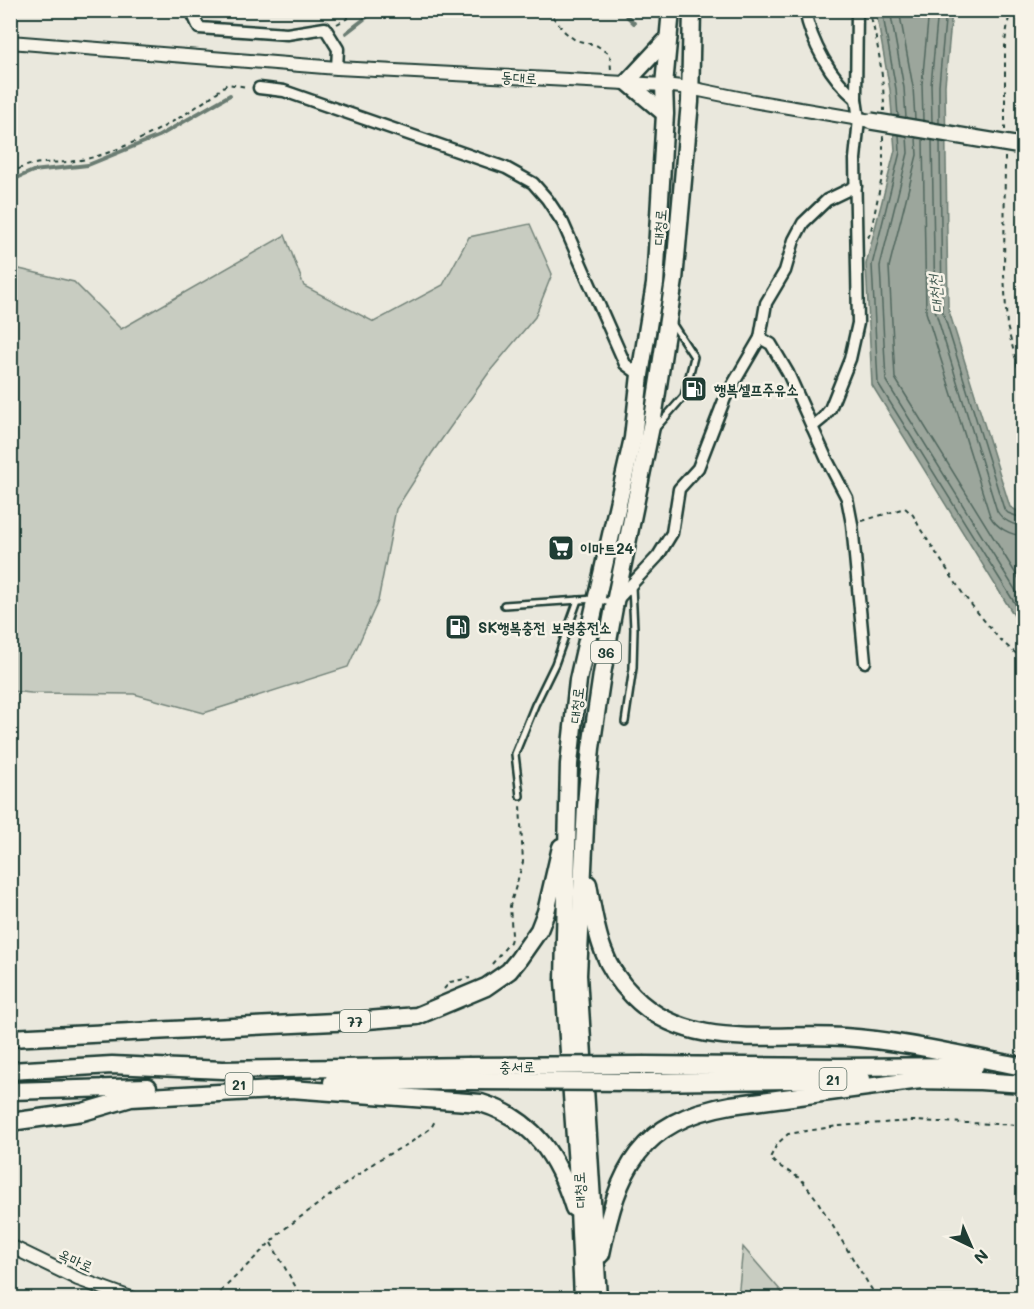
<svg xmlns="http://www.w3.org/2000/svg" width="1034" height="1309" font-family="Mali,'Poor Story',sans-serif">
<rect width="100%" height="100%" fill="#eae8dd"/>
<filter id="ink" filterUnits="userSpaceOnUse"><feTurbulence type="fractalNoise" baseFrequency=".0167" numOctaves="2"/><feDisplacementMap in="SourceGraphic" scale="12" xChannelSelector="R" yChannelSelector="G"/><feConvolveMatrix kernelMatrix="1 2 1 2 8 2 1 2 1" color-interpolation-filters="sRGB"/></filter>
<g filter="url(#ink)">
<g fill="#c8ccc1" stroke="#74847a" stroke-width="1.5">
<path d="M530,224l22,50 -17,43 -45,54 -58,82 -36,56 -18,92 -30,66 -144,46 -70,-19 -103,-1 -20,-2v-424l63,15 47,47 164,-94 19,51 70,36 69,-37 26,-48z"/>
<path d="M743,1247l44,51h-49z"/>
</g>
<path fill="#9ca69c" stroke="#6a7c72" stroke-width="1.5" d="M876,11h76l-7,74 3,223 62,199 13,7v116l-151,-245 -6,-121 29,-114 -5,-60z"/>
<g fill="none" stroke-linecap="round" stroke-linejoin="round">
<g stroke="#51675e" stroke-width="1.5">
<path d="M882,10l14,79 2,27"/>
<path d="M890,10l14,78 2,30"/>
<path d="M899,10l14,77 2,32"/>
<path d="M923,121l-1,-37 7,-74"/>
<path d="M932,122l-1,-37 7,-75"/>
<path d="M939,123v-38l7,-75"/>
<path d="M899,135l1,17 -28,113 6,118 146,235"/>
<path d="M907,136l1,17 -28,113 6,115 138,223"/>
<path d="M916,138l1,17 -28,112 6,111 129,209"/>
<path d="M923,139l3,173 64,204c7,12 20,19 34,20"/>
<path d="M932,140l3,170 62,201c5,9 17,15 27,15"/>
<path d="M940,142l2,167 62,200 4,4 16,6"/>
</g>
<g stroke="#6a7c72" stroke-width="4">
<path d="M621,10l13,13"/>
<path d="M701,16l4,-6"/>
<path d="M346,33l30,-23"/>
<path d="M10,181l23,-10 55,-6 71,-29 71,-41"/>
</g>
<g stroke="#1f3d34" stroke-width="10">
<g id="service">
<path d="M656,428l28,-32 10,-39 -22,-34"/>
<path d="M504,605l91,-6 18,3"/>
<path d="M625,722l8,-54 1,-39 -2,-43"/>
<path d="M520,796l-5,-42 20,-49 20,-41 23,-64"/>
</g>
</g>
<g stroke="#1f3d34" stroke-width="15">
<g id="minor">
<path d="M191,10l8,18 88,6 38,-6 13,21 -1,19"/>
<path d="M805,10c6,33 26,68 51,89"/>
<path d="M259,88l25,3 222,77 27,15 14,16 16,24 62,141 15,11"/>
<path d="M760,338l11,6 17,29 39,87 20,38 5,26 13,138"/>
<path d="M812,427l11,-9 7,-9 20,-50 8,-36 -3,-164 4,-40 -3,-20 1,-89"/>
<path d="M616,601l42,-45 14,-23 7,-44 19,-21 27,-70 35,-60 6,-35 19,-32 9,-31 9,-17 24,-23 29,-14"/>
</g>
</g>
<g stroke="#1f3d34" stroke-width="16">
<g id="tertiary">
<path d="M10,42l327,26 327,17 26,3 63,13 118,20"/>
<path d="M10,1246l68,33 53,19"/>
</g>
</g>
<g stroke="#1f3d34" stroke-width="20">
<path id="secondary" d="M665,114l-38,-32 42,-45"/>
</g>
<g stroke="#1f3d34" stroke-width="21">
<g id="trunk">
<path d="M588,884c4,22 7,45 15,66 6,17 17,33 30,46 56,57 139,36 211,41 60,4 120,19 180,30"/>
<path d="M10,1038l345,-17 62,-5 69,-29 23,-16 9,-11 21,-30 7,-18 15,-65"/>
<path d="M645,1065l193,2 137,-1"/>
<path d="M10,1071l102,-6 111,5 245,-4"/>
<path d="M911,1080l69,1 44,3"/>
<path d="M332,1082l136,-1"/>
<path d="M643,1082l218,-3"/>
<path d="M10,1091l138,-4"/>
<path d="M10,1122l73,-10 48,-14 160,-9 190,14c53,16 77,54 93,105"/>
<path d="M601,1254c17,-85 38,-133 130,-149l189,-25"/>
<path d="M583,1298l-6,-132 -13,-185 5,-217 9,-84 55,-242 7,-63 15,-91 10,-170 -1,-29 7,-75"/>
<path d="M598,1298l-20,-323 8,-170 5,-57 11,-74 13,-72 39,-190 20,-132 16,-178 2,-92"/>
</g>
</g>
<g stroke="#1f3d34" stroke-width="2" stroke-dasharray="4.5 4.5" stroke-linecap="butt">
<path d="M547,10l18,22 10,8 21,5 14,9 1,17"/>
<path d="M869,10c9,32 15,68 15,101"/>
<path d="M1023,10l1,1"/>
<path d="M337,24l25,-14"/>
<path d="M1005,130v-88l5,-32"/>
<path d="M1005,157l-1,117 3,52 17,64"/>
<path d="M10,174c26,-17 44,-8 71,-14 45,-8 112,-47 146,-76l21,3"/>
<path d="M868,238l3,-7 12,-59v-37"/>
<path d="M862,521l43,-13 8,7 8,15 44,67 35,43 24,20"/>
<path d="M492,964l18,-22 2,-7 -2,-29 13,-44 -3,-57"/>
<path d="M444,989l6,-7 20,-4"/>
<path d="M271,1243l31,55"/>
<path d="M214,1298l69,-68 95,-70 32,-17 21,-15 5,-9"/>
<path d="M877,1298l-62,-101 -14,-18 -25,-15 -6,-6 7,-14 11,-10 50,-8 74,-5 112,4"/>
</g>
<use href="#service" stroke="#f7f3e8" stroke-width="5"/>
<use href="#minor" stroke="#f7f3e8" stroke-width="10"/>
<use href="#tertiary" stroke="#f7f3e8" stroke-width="12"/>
<use href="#secondary" stroke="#f7f3e8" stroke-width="15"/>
<use href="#trunk" stroke="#f7f3e8" stroke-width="16"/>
<g stroke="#1f3d34" stroke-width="20" stroke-linecap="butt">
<path id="secondary-bridge" d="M871,121l144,24"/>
</g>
<g stroke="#1f3d34" stroke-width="21" stroke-linecap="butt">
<g id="trunk-bridge">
<path d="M468,1066l177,-1"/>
<path d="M468,1081l175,1"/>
</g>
</g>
<use href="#secondary-bridge" stroke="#f7f3e8" stroke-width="15"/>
<use href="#trunk-bridge" stroke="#f7f3e8" stroke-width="16"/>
</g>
</g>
<defs>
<g id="fuel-square" transform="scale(1.35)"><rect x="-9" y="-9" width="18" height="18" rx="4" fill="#1f3d34" stroke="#f7f3e8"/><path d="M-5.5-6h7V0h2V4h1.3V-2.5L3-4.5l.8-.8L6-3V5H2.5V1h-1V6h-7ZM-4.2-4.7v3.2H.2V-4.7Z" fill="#fff"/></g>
<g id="supermarket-square" transform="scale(1.35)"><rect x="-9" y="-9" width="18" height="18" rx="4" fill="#1f3d34" stroke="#f7f3e8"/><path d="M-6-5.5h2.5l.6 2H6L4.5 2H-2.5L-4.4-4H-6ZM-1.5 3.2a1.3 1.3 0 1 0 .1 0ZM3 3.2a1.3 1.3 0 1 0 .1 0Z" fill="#fff"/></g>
</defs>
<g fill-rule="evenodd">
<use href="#fuel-square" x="694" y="389"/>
<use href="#supermarket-square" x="561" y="548"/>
<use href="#fuel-square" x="458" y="627"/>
</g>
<g text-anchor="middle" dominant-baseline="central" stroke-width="5" stroke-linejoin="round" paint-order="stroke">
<g fill="#f7f3e8" stroke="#60746a" stroke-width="1.5">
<rect x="591" y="641" width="30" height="22" rx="4.5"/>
<rect x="340" y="1010" width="30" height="22" rx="4.5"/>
<rect x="819.5" y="1068" width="27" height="22" rx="4.5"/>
<rect x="225.5" y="1073" width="27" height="22" rx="4.5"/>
</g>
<g font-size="14" font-weight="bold" fill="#1f3d34">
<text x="606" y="652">36</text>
<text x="355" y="1021">77</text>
<text x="833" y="1079">21</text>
<text x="239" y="1084">21</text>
</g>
<g font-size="15" fill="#1f3d34" stroke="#f7f3e8">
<text transform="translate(519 77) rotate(3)">동대로</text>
<text transform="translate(659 227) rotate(-86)">대청로</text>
<text transform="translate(576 705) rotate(-84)">대청로</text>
<text x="517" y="1066">충서로</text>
<text transform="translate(579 1190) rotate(-93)">대청로</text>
<text transform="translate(76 1260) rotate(24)">옥마로</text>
</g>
<g font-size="15" font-weight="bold" fill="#1f3d34" stroke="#f7f3e8" text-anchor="start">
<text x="714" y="389">행복셀프주유소</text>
<text x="580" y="548">이마트24</text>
<text x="478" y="627">SK행복충전 보령충전소</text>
</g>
<g font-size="16" font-style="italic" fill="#445c53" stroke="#f7f3e8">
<text transform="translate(935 294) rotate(-95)">대천천</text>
</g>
</g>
<rect width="1034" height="1309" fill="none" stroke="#f7f3e8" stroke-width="36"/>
<rect x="18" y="18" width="998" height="1273" fill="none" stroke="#1f3d34" stroke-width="2" filter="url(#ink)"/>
<g transform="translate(971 1246) rotate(136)" stroke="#f7f3e8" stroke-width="4.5" paint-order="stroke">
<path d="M0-4.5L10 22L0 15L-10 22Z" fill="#1f3d34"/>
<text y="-9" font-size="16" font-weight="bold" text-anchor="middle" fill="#1f3d34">N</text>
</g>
</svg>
